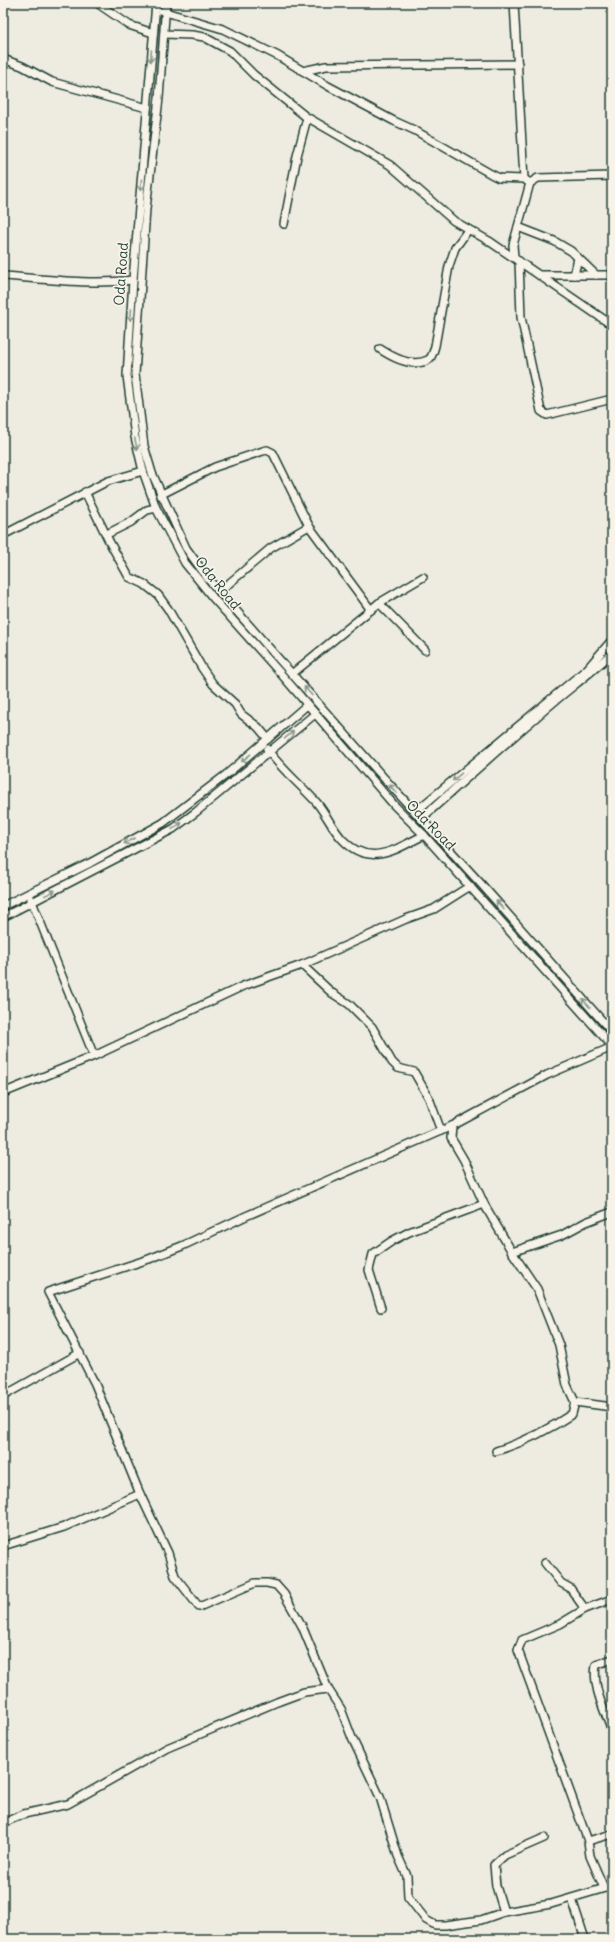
<svg xmlns="http://www.w3.org/2000/svg" width="615" height="1942" font-family="Delius,sans-serif">
<rect width="100%" height="100%" fill="#eeece1"/>
<filter id="ink" filterUnits="userSpaceOnUse"><feTurbulence type="fractalNoise" baseFrequency=".025" numOctaves="2"/><feDisplacementMap in="SourceGraphic" scale="8" xChannelSelector="R" yChannelSelector="G"/><feConvolveMatrix kernelMatrix="1 2 1 2 8 2 1 2 1" color-interpolation-filters="sRGB"/></filter>
<g filter="url(#ink)">
<g fill="none" stroke-linecap="round" stroke-linejoin="round">
<g stroke="#1f3d34" stroke-width="10">
<g id="minor">
<path d="M97,3l32,22 24,8"/>
<path d="M156,3l-23,277 -6,96 8,61 8,34 13,37 29,55 29,36 68,76 112,130 30,30 188,211"/>
<path d="M166,3l-7,95 -13,111 -11,165 9,72 8,27 34,75 23,32 174,197 99,108 130,147"/>
<path d="M514,3l10,176"/>
<path d="M162,11l61,18 55,27 50,30 66,35 20,9 77,44 8,4 25,1 6,4 8,-5 74,-2"/>
<path d="M164,34l28,1 12,2 26,14 24,24 51,41 85,49 64,56 35,20 123,84"/>
<path d="M3,59l19,7 30,16 95,26"/>
<path d="M303,71l23,-5 192,-2"/>
<path d="M284,224l13,-68 10,-38"/>
<path d="M518,227l36,14 17,10 25,24"/>
<path d="M514,257l-1,-12 17,-62"/>
<path d="M519,261l2,56 20,94 6,4 65,-16"/>
<path d="M541,275h71"/>
<path d="M574,275l4,-17"/>
<path d="M3,276c43,3 87,9 130,4"/>
<path d="M380,349c12,8 32,19 48,11 4,-2 6,-10 7,-14l14,-80 6,-18 13,-18"/>
<path d="M85,492l25,51 19,34 15,7 14,11 10,14 34,59 11,16 22,20 6,10 17,13 10,12"/>
<path d="M160,495l55,-28 48,-16 4,-1 6,3 36,73 62,84"/>
<path d="M107,534l24,-12 16,-12 9,-2"/>
<path d="M3,535l105,-54 35,-10"/>
<path d="M220,591l51,-43 38,-22"/>
<path d="M379,603l46,47"/>
<path d="M293,673l86,-70 44,-26"/>
<path d="M267,749c14,20 34,36 50,54 9,11 15,25 25,36 27,29 53,11 82,-4"/>
<path d="M415,812l172,-143 25,-29"/>
<path d="M421,819c42,-38 85,-76 128,-113 21,-18 43,-34 63,-53"/>
<path d="M31,899l63,157"/>
<path d="M3,906l87,-43 73,-40 64,-49 80,-69"/>
<path d="M3,917l170,-88 23,-17 119,-98"/>
<path d="M302,965l30,28 17,11 23,23 20,35 6,6 16,4 15,26 12,33"/>
<path d="M3,1093l91,-37 149,-70 59,-21 104,-46 28,-10 36,-23"/>
<path d="M452,1126l-1,12 13,22 20,44 28,48 25,37 22,56 8,40 8,17 -3,12c-24,16 -50,29 -76,37"/>
<path d="M512,1252l50,-17 24,-13 26,-10"/>
<path d="M381,1308l-12,-38 4,-16 19,-13 17,-9 75,-28"/>
<path d="M3,1396l77,-43"/>
<path d="M575,1402l37,5"/>
<path d="M3,1546l61,-19 76,-33"/>
<path d="M545,1563l16,20 9,5 15,21"/>
<path d="M612,1659l-16,6c-4,22 9,46 16,67"/>
<path d="M328,1689l-26,-63 -18,-32 -8,-9 -9,-2h-12l-56,24 -24,-31 -7,-23 -28,-59 -45,-110 -47,-92 101,-33 33,-13 64,-30 206,-90 95,-51 65,-28"/>
<path d="M3,1823l21,-9 44,-10 99,-56 110,-46 27,-10 24,-3 13,20 11,29 28,59 18,59 9,20 1,21 18,23 9,5h10l36,-5 23,-8 47,-8 61,-18"/>
<path d="M588,1841l24,-7"/>
<path d="M604,1888l-14,-32 -2,-15 -70,-191 4,-10 38,-16 25,-15 27,-10"/>
<path d="M572,1899l13,40"/>
<path d="M504,1912l-8,-26 -2,-21 11,-10 39,-17"/>
</g>
</g>
<use href="#minor" stroke="#f7f3e8" stroke-width="7"/>
</g>
<defs><path id="oneway-shaft" d="M-6 0H5M1.5-3L5.5 0L1.5 3" fill="none" stroke-width="1.6" stroke-linecap="round" stroke-linejoin="round"/></defs>
<g stroke="#8b988e">
<use href="#oneway-shaft" transform="translate(151 56) rotate(94)"/>
<use href="#oneway-shaft" transform="translate(141 185) rotate(95)"/>
<use href="#oneway-shaft" transform="translate(131 315) rotate(94)"/>
<use href="#oneway-shaft" transform="translate(136 444) rotate(77)"/>
<use href="#oneway-shaft" transform="translate(308 691) rotate(-131)"/>
<use href="#oneway-shaft" transform="translate(289 735) rotate(-40)"/>
<use href="#oneway-shaft" transform="translate(246 758) rotate(140)"/>
<use href="#oneway-shaft" transform="translate(457 777) rotate(140)"/>
<use href="#oneway-shaft" transform="translate(393 789) rotate(-133)"/>
<use href="#oneway-shaft" transform="translate(177 826) rotate(-35)"/>
<use href="#oneway-shaft" transform="translate(129 841) rotate(152)"/>
<use href="#oneway-shaft" transform="translate(50 893) rotate(-26)"/>
<use href="#oneway-shaft" transform="translate(500 905) rotate(-131)"/>
<use href="#oneway-shaft" transform="translate(586 1003) rotate(-131)"/>
</g>
</g>
<g text-anchor="middle" dominant-baseline="central" stroke-width="3.5" stroke-linejoin="round" paint-order="stroke">
<g font-size="14" fill="#1f3d34" stroke="#f7f3e8">
<text transform="translate(121 274) rotate(-86)">Oda Road</text>
<text transform="translate(218 583) rotate(51)">Oda Road</text>
<text transform="translate(431 825) rotate(46)">Oda Road</text>
</g>
</g>
<rect width="615" height="1942" fill="none" stroke="#f7f3e8" stroke-width="16"/>
<rect x="8" y="8" width="599" height="1926" fill="none" stroke="#1f3d34" stroke-width="1.5" filter="url(#ink)"/>
</svg>
